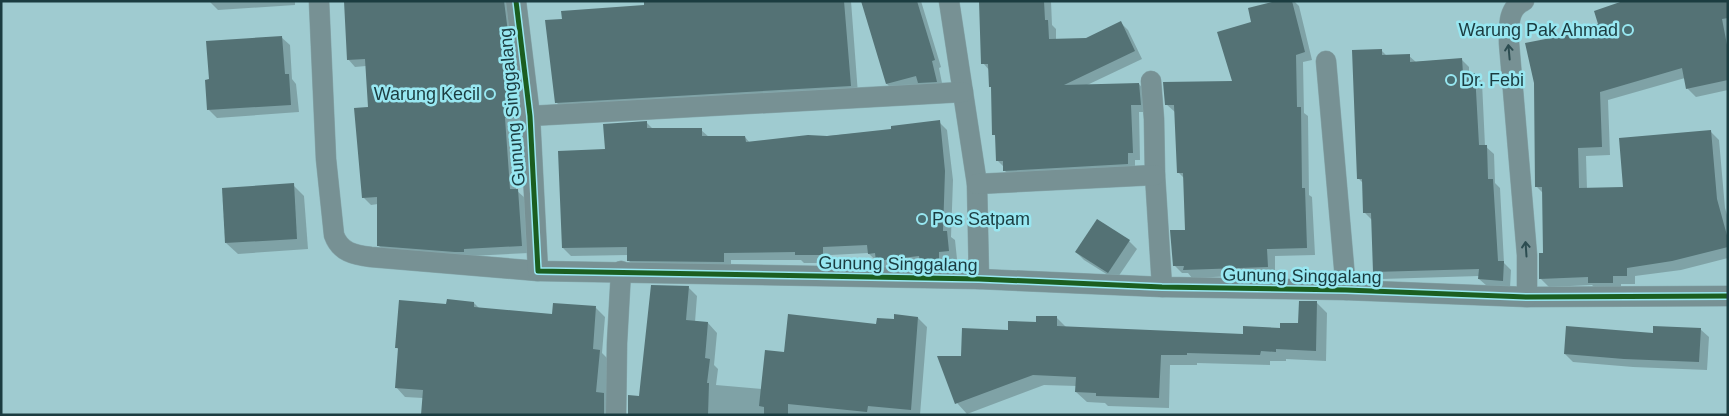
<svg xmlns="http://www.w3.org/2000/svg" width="1729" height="416" font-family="Helvetica,sans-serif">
<rect width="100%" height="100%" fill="#9fcbd0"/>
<g fill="#0003">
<path d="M209,1h86v4l-77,5z"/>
<path d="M345,1h169l8,124h-10l4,65 9,8 4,55 -58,3 -85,-3 -8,-8v-41l-7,1 -8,-8 6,-89 -3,-42 -11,1 -7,-8z"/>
<path d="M645,1h206l7,93 -294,16 -8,-8 7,-82 83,-14z"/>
<path d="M864,1h57l20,66 -2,1 4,20 -17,1 -5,-5 -27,7 -7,-7z"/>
<path d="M980,1h71l1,24 4,4v11l30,-1 35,-16 7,7 14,29 -57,27 54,-2 7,8 2,20h-9l1,48h-5v12l-123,6 -8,-8v-3l-7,-7 -1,-23 -2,-3 -2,-46 -2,-17 -7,-8z"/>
<path d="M1281,1h13l5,5 13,54 -9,2 1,51 4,3 1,79 3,2 3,58 -40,1v18l-83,4 -4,-5h-6l-8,-8 13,-34 -2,-52 -6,-6 -4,-61 -9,-8 67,-22 20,-59z"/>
<path d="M1728,1v89l-32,7 -9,-9 -2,-10 -77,22 2,55 -24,1 1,33 37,-1 86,-57 9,9 6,68 3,10v40l-47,12 -46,6v8h-14v7h-23l-6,-6 -43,2 -9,-9 5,-24 -2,-61 -6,-6 -2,-104z"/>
<path d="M281,37l9,8 2,34 4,5 3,28 -82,6 -8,-8z"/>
<path d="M1381,50l6,6h22l7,6 45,-3 8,8v8l5,-1 8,8 3,64 9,8 1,29 5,5 4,75 7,7 -1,18 -23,-2 -8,-7v-3l-97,3 -7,-7 -2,-51 -8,-8 -1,-29 -5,-5z"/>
<path d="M939,122l8,8 6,50 -2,57 4,3 2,19 -11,1 1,8 -18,2 -6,-6 -38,5 -17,-16 -37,2v8h-27l-3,-3h-70v10l-95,-2 -8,-8v-5l-57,1 -8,-8 43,-98 41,-27 6,6 48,1 8,7h36l5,6 143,-13z"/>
<path d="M293,185l11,11 4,53 -70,5 -12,-11z"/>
<path d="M1129,241l8,8 -21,31 -32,-20 -8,-8z"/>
<path d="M688,287l9,9 -2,26 13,1 9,10 -3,32 4,4 -2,16 46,4 23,-35 92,-29 18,-5 23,-2 9,9 -7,88h-292l12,-18z"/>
<path d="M474,303l5,5 75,8 42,-8 9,9 -3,36 7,7 -3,36 7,7 1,12h-192l1,-17 -18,-1 -9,-10 3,-37 -2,-2 50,-43z"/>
<path d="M1317,303l10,10 -1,48 -40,-2v2h-16v4l-73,-2v2h-27l-1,43 -61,-2 -3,-3 -18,-1 -11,-10 1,-6 -33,-1 -77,29 -10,-11 5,-46 47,-26 47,-14 11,11 177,8 37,-7 18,-5z"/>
<path d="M1700,329l9,8 -2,33 -74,-3 -60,-5 -8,-8 89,-20z"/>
</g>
<g fill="#547275">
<path d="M344,1h160l11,86v31h-10l5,71h8l4,57 -58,3v3h-9l-78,-6v-49l-15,1 -8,-90 14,-1 -3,-48 -18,1z"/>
<path d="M644,1h200l7,85 -296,17 -10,-83 17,-1 -1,-8 83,-6z"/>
<path d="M861,1h56l18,59 -3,1 5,21 -19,1 -2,-7 -30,8z"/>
<path d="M979,1h65l1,19h3l1,19 37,-1 35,-17 14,30 -71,34 75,-2 2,22h-10l2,48h-5v11l-125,7v-10h-7l-1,-26h-3l-1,-48h-2l-1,-23h-7z"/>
<path d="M1276,1h16l13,51 -9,3 1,52h4l1,81h3l2,60 -40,1 1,18 -85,3 1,-4h-11l-3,-36h15l-2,-57h-6l-3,-68h-9l-2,-23 69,-1 -15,-49 34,-10 -3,-14z"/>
<path d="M1623,1h105v17l-6,1 6,31v30l-42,9 -4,-21 -82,24 2,55 -24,1 1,40 44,-1 -4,-49 92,-8 6,69 11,40v8l-56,14 -45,7v8h-14v7h-25v-6l-49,2v-26h4l-1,-66h-7l-1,-104 -9,-40 67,-13 -2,-4 8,-2 -4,-13z"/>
<path d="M282,36l3,38h4l2,31 -84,5 -2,-30 4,-1 -3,-38z"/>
<path d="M1382,49v6l28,-1v8l52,-4 1,16 12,-1 4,72h8l1,34h5l5,82h6l-1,20 -25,-2 1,-10 -106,3 -2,-59h-8l-1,-34h-5l-5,-129z"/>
<path d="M940,120l5,51 -2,60h4l2,20 -10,1v8l-19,2 -1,-6 -43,5 -1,-8 -7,1 -1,-9 -44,2v8h-28v-3l-71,1v9l-97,-1v-14l-65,1 -4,-97 47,-2 -2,-25 44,-3v7h55v8h43l1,6 62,-7 19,1 64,-7v-3z"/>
<path d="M294,183l3,56 -72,4 -3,-55z"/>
<path d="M1097,219l33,21 -22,33 -33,-21z"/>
<path d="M651,285l38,1 -3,34 22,2 -3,36 5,1 -3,24h2l-1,32h-80v-20l11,1z"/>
<path d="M447,299l27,3v5l78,7 1,-11 43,3 -3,43 7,1 -4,42 8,1v22h-183l2,-25 -28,-2 3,-40h-3l4,-48 47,4z"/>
<path d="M1299,301h18l-1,50 -40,-2v3l-15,-1 -1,4 -73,-2v2h-26l-2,43 -63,-2v-3l-21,-1 1,-15 -43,-2 -78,29 -18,-48h24l1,-28 46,2v-9l28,1v-6h21v10l186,8v-8l37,2v-5h18z"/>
<path d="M788,314l88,10 1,-6 17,1v-5l24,3 -7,93 -43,-4 -1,6 -79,-8v11h-24v-8l-5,-1 6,-56 19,2z"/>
<path d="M1566,326l87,7v-7l48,2 -2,34 -75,-3 -60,-5z"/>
</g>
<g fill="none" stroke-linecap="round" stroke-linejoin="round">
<g stroke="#86a8ac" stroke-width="21">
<g id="minor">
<path d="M319,1l7,158 8,76c6,17 20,20 37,22l167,14"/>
<path d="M516,1l14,115 8,155 441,8 183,8 184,3 181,7 201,-1"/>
<path d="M949,1l28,183 2,95"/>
<path d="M1524,1c-17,7 -15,27 -15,42l18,212v42"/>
<path d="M1326,61l20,229"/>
<path d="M1151,81l3,38 1,56 7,112"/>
<path d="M530,116l433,-24"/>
<path d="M977,184l178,-9"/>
<path d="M616,415l1,-72 4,-72"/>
</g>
</g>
<use href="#minor" stroke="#779194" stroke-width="20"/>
<g stroke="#98e7f1" stroke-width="8">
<path id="cycleway" d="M516,1l14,115 8,155 441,8 183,8 184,3 181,7 201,-1"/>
</g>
<use href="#cycleway" stroke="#1b5e20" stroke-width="5"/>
</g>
<defs><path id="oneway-shaft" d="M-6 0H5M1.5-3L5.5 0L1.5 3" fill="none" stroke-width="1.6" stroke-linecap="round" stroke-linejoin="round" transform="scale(1.25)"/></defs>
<g stroke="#2d4d51">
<use href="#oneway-shaft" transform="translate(1509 52) rotate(-95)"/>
<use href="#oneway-shaft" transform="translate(1526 249) rotate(-94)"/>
</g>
<g fill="#496e72" stroke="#98e7f1" stroke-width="2">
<circle cx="1628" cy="30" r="5"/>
<circle cx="1451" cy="80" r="5"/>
<circle cx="490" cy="94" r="5"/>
<circle cx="922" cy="219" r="5"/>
</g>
<g text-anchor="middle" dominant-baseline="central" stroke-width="5" stroke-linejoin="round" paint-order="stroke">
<g font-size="18" fill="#1b3c40" stroke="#98e7f1" text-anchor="end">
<text x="1618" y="30">Warung Pak Ahmad</text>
<text x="1461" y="80" text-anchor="start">Dr. Febi</text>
<text x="480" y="94">Warung Kecil</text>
<text x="932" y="219" text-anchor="start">Pos Satpam</text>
</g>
<g font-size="18" fill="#1b3c40" stroke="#98e7f1">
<text transform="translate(512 107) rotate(-95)">Gunung Singgalang</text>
<text transform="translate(898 264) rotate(1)">Gunung Singgalang</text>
<text transform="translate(1302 276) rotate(1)">Gunung Singgalang</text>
</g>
</g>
<rect width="1729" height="416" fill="none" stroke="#1b3c40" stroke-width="5"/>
</svg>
